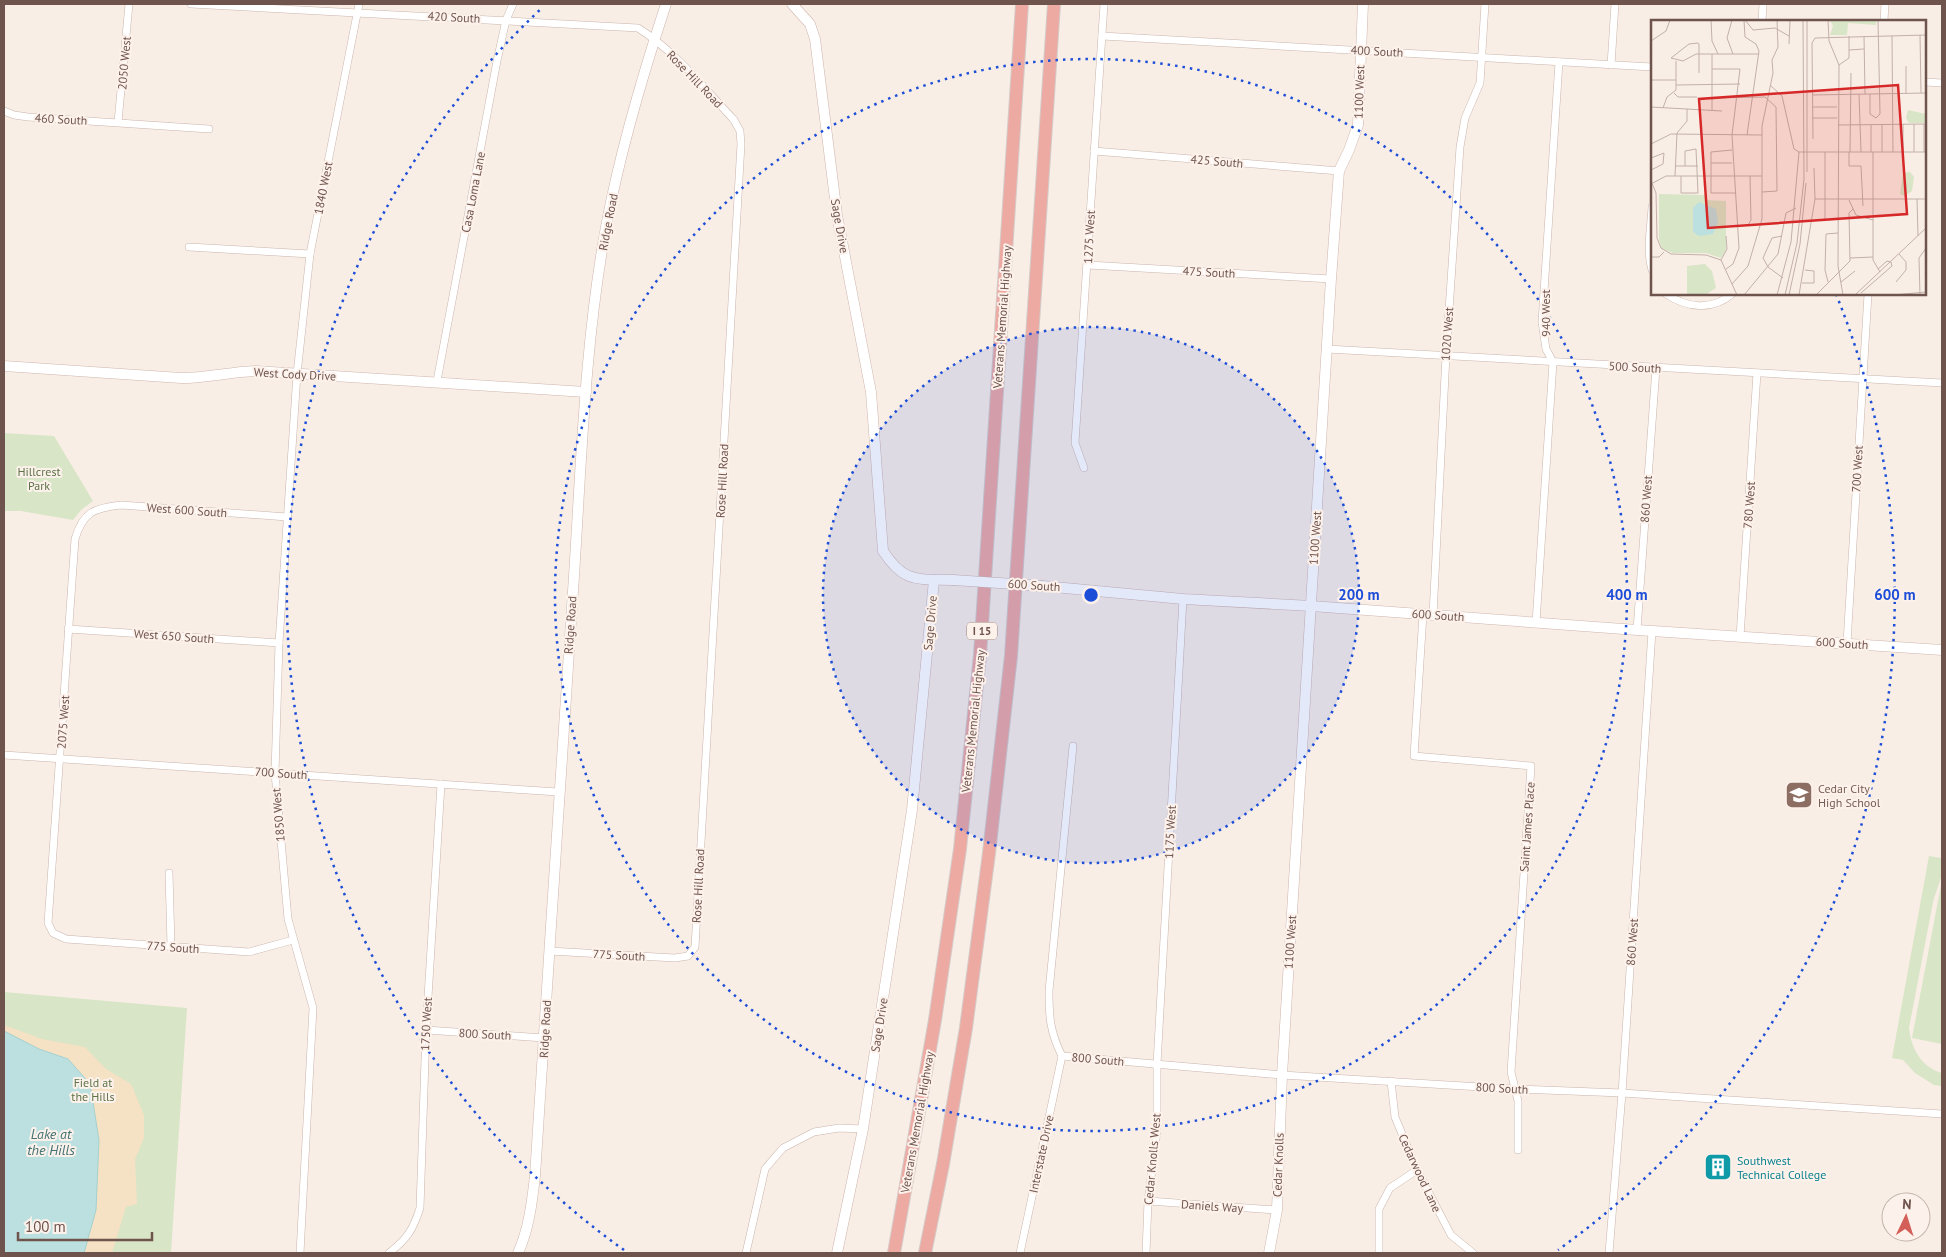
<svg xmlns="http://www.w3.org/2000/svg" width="1946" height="1257" font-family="'PT Sans',sans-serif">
<rect width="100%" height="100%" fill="#f9eee5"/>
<g fill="#d8e5c6">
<path d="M4,433l50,3 39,65 -12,9 -8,10 -52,-9h-17z"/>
<path d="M1929,856l12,2c5,13 -4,29 -8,44l-24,126c2,20 12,39 33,45v13l-8,-1 -19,-12 -12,-13 -11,-2z"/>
<path d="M1941,885h1v159l-30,-6z"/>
<path d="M4,992l183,16 -16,245h-167z"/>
</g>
<path fill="#f5e1c4" d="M4,1025l38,14 43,8 21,22 25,15 13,31v23l-9,21 2,45 -11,3 -14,46h-28l12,-43 3,-70 -9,-56 -22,-25 -29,-10 -35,-18z"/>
<path fill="#bce0df" stroke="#a4d1d0" d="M4,1031l35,18 29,10 22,25 9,56 -3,70 -12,43h-80z"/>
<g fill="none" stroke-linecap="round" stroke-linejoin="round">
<g stroke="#c9b5ad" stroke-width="8">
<g id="street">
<path d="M191,4l447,24c37,23 66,60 96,92l6,11 1,13 -46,803 -7,9 -13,2 -126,-7"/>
<path d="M1762,21l1,-17"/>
<path d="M1884,21l1,-17"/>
<path d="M1102,36l550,31"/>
<path d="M1611,65l4,-61"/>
<path d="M1925,82l17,1"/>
<path d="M4,111l10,4 14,2 181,12"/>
<path d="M118,122l11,-118"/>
<path d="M1094,151l245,20"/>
<path d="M1652,207c-1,20 -6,44 0,63"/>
<path d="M189,247l121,7"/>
<path d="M1088,265l243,14"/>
<path d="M1666,294c21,14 46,17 66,0"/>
<path d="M1327,349l615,34"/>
<path d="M437,381l60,-320 9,-41 7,-16"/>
<path d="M1084,468l-9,-25 29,-439"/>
<path d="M287,517l-166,-12c-27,3 -38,7 -46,34l-27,384 5,10 13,6 183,13 44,-12"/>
<path d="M1423,614l-9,142 117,10 -20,306 7,29v49"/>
<path d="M1433,615l13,-260 14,-208 5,-29 15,-35 5,-79"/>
<path d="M1536,623l17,-261 -7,-13 -4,-27 17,-260"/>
<path d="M68,629l211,14"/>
<path d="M1637,630l19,-262"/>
<path d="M1740,637l17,-264"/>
<path d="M1847,643l21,-349"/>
<path d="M4,755l554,37"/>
<path d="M169,873l2,73"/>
<path d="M426,1030l118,8"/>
<path d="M1062,1056l220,19 232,14 108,4 320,21"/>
<path d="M1062,1056c-12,-24 -13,-39 -13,-65l24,-245"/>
<path d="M1391,1081l4,36 22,53 34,65 22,18"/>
<path d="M1148,1201l129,9"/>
<path d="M300,1253l13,-245 -25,-89 -13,-146 4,-130 18,-269 13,-120 49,-250"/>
<path d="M389,1253c18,-14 24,-23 31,-45l6,-178 15,-246"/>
<path d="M746,1253l19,-84 18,-21 31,-16 25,-4 24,1"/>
<path d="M1020,1253l42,-197"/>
<path d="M1146,1253l2,-52 9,-70v-67l26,-465"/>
<path d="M1379,1253v-44l11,-21 27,-18"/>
<path d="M1609,1253l13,-160 30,-462"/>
</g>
</g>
<g stroke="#ceb6ae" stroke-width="11">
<g id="secondary">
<path d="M792,4l18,20 5,15 22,176 34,177 12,159c21,32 33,28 70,29"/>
<path d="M4,366l177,12c25,0 49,-6 74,-7l331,21"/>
<path d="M1043,586l140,13 128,7 326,24 305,20"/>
<path d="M518,1253c11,-24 14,-51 17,-77 13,-190 23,-380 37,-570 9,-126 11,-254 34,-379 14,-76 36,-150 60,-223"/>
<path d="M837,1253l26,-124 49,-319 22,-230"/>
<path d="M1269,1253l8,-43 5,-135 49,-796 8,-108 10,-21 9,-25 5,-121"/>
</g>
</g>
<g stroke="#d4ccca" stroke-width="14">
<g id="highway">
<path d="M894,1253l41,-233 25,-171 20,-194 42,-651"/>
<path d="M925,1253l18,-89 23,-136 23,-175 22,-197 43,-652"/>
</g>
</g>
<use href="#street" stroke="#fff" stroke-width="7"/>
<use href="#secondary" stroke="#fff" stroke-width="10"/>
<use href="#highway" stroke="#ecaaa3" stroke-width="12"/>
<g stroke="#ceb6ae" stroke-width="11" stroke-linecap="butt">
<path id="secondary-bridge" d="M953,580l90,6"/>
</g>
<use href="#secondary-bridge" stroke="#fff" stroke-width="10"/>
</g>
<circle cx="1091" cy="595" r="268" fill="#1d4ed8" fill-opacity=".12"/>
<g fill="none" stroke="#1d4ed8" stroke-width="2.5" stroke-dasharray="2.5 5">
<circle cx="1091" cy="595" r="268"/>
<circle cx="1091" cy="595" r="536"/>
<path d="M624 1250A804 804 0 0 1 543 7M1836 294A804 804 0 0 1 1558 1250"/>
</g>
<defs>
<g id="school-square" transform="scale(1.4375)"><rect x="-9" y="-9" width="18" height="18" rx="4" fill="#8d6e63" stroke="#fdf2eb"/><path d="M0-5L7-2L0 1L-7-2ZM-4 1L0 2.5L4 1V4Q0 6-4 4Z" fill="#fff"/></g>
<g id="building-square" transform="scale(1.4375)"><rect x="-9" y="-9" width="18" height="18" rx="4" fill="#0f9aa8" stroke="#fdf2eb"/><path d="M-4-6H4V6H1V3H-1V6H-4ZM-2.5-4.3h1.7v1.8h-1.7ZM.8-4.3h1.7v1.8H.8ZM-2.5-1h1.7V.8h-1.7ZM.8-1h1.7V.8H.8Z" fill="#fff"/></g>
</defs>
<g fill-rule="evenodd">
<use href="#school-square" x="1799" y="795"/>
<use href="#building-square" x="1718" y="1167"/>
</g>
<g text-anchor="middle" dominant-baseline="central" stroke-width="4" stroke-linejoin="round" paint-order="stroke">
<rect fill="#fdf2eb" stroke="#9a837d" stroke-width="1" x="967" y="622.5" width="30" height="17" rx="4"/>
<g font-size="11" font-weight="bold" fill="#6f544e">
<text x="982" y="631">I 15</text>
</g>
<g font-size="12" fill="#6f544e" stroke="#fdf2eb">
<text transform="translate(454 17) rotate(3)">420 South</text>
<text transform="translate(1377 51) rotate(3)">400 South</text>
<text transform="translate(124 63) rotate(-85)">2050 West</text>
<text transform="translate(695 79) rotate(46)">Rose Hill Road</text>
<text transform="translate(1359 92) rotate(-88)">1100 West</text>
<text transform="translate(61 119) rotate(3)">460 South</text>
<text transform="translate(1217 161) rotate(5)">425 South</text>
<text transform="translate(323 188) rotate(-79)">1840 West</text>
<text transform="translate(473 192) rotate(-79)">Casa Loma Lane</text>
<text transform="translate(608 222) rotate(-79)">Ridge Road</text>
<text transform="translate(840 226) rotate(80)">Sage Drive</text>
<text transform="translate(1089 237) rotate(-87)">1275 West</text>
<text transform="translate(1209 272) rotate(3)">475 South</text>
<text transform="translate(1545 313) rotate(-90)">940 West</text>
<text transform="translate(1002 317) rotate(-86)">Veterans Memorial Highway</text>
<text transform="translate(1447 334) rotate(-86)">1020 West</text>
<text transform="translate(1635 367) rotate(3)">500 South</text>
<text transform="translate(295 374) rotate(3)">West Cody Drive</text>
<text transform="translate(1857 469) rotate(-87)">700 West</text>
<text transform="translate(722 481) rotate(-87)">Rose Hill Road</text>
<text transform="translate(1646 499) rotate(-86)">860 West</text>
<text transform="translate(1749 505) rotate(-86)">780 West</text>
<text transform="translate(187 510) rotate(4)">West 600 South</text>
<text transform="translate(1315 538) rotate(-86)">1100 West</text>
<text transform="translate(1034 585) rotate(4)">600 South</text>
<text transform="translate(1438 615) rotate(4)">600 South</text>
<text transform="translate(930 623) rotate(-85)">Sage Drive</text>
<text transform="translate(570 625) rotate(-86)">Ridge Road</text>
<text transform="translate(174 636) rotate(4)">West 650 South</text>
<text transform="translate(1842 643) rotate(4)">600 South</text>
<text transform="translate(973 721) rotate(-84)">Veterans Memorial Highway</text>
<text transform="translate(63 722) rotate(-86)">2075 West</text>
<text transform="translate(281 773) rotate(4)">700 South</text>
<text transform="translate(278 815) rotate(-95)">1850 West</text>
<text transform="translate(1527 827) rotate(-86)">Saint James Place</text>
<text transform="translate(1170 832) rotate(-87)">1175 West</text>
<text transform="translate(698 886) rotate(-87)">Rose Hill Road</text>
<text transform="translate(1290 942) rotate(-86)">1100 West</text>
<text transform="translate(1632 942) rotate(-86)">860 West</text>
<text transform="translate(173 947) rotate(4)">775 South</text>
<text transform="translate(619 955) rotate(3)">775 South</text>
<text transform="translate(426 1024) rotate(-87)">1750 West</text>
<text transform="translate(879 1025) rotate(-81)">Sage Drive</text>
<text transform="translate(545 1029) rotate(-87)">Ridge Road</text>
<text transform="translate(485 1034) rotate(3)">800 South</text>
<text transform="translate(1098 1059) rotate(5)">800 South</text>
<text transform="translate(1502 1088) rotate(3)">800 South</text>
<text transform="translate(917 1122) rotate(-80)">Veterans Memorial Highway</text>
<text transform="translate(1041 1154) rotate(-78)">Interstate Drive</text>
<text transform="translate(1152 1159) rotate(-85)">Cedar Knolls West</text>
<text transform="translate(1278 1165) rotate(-88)">Cedar Knolls</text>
<text transform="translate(1420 1173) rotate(65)">Cedarwood Lane</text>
<text transform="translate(1212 1206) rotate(4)">Daniels Way</text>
</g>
<g font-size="12" fill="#5c7347" stroke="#fdf2eb">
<text x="39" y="471">Hillcrest<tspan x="39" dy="14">Park</tspan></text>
<text x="93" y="1082">Field at<tspan x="93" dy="14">the Hills</tspan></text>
</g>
<g font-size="12" fill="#785e54" stroke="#fdf2eb" text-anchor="start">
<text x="1818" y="788">Cedar City<tspan x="1818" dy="14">High School</tspan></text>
</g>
<g font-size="12" fill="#0d838f" stroke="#fdf2eb" text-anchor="start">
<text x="1737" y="1160">Southwest<tspan x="1737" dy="14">Technical College</tspan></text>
</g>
<g font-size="14" font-style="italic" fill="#437272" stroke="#fdf2eb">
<text x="51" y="1134">Lake at<tspan x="51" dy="16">the Hills</tspan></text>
</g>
</g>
<g transform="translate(1651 20)">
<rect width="275" height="275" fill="#f9eee5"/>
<path d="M179,0l46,1v4l-28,-2 -1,12h-17l3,-9zM257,90l18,4v9h-17l-3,-5zM259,152l4,5 -2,14 -7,5 -5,-2 3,-21zM8,174l46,1v5l21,1v49l-5,8 -15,-5h-33l-11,-4 -3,-9zM54,244l7,7 4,17 -11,7 -18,-1v-28z" fill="#d8e5c6"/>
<path d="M48,182l17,7 2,13 -5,12 -14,2 -6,-4v-24z" fill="#bce0df"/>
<path fill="none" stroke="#c2b0a9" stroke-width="1" d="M60,0l1,21 6,13M81,0l-5,18 6,16M93,0l1,17 11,7 3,7 -12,84M94,0l8,10 22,-2 14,8M177,0l1,21 10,24 -1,201 5,29M269,15l1,58M213,16l1,58M241,16l1,116M0,21l15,-10 4,-11M138,24l1,-24M198,30l15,-1M188,45l10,-7v-22M61,49h28l-8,66 7,113 -6,16 -7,5M48,53v-29l-1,-1 -9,1 -18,14 12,3 13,-7h63M0,60h25M25,65l64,-1M119,65l12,11 12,53 5,3M23,73l4,4h19M208,74l2,58M219,74v20l6,4 4,-4 -2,-94M255,74v-28M161,75l114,-2M61,78l53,-1 11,10 1,84 -15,1M0,87l71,4M161,87h25M12,88l4,-11 9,-7v-29M61,90v-56M161,98h25M252,104v28M263,104v28M273,104v28M187,105l88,-1M231,105v27M162,119l-1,-96 3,-5 111,-3M0,124l20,-10 91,1M81,130l-21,2v41h25M174,132v69M198,132v14h12l2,40M199,132l1,-79M220,132v-27M222,132v108l7,12M0,138l13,-5 -1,11 -12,6M60,143h21M24,146h23M156,152v-152M24,156l2,-43 10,-12v-12M30,156v17h17l-2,-44 -11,2v15M0,161l5,12 1,45 4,10 10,6 35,1 15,5 16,35M0,164l15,-8h96M164,179h111M266,179l1,37M198,180l7,15 17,5M88,206l9,-1 3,-5 -1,-44M131,216l-10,2 -9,20 5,9 15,11M0,237h8l5,-5M199,238l23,-1M70,240l6,-11 -1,-13M177,262l-3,-12 1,-36 12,-1M190,262l14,-11M245,262l10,-12v-8l-7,-8M151,263h12v-12l-9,-1M81,264l16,-18 14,-47v-93l11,-53 -1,-13 6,-13 -1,-27M210,273l31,-27 -1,-4 -4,-1 -9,8M93,275l34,-41 8,-41 10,-5M126,275l14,-53 8,-90h127M134,275l12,-52 7,-64 -1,-159M138,275l11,-51 6,-61M148,275l16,-96 -1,-31M165,275l34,-34 -1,-48 4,-4M204,275l71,-67M243,275l32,-3M269,275l-1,-37 7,-10"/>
<path fill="#d62828" fill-opacity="0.15" stroke="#d62828" stroke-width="2.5" d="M247,65l9,129 -199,14 -9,-129z"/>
<rect width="275" height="275" fill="none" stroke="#6f544e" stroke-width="2.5"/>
</g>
<circle cx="1091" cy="595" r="8" fill="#1d4ed8" stroke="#fdf2eb" stroke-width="2.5"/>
<g font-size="15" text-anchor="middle" font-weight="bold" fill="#1d4ed8" stroke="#fdf2eb" stroke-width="4" stroke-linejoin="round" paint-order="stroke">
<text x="1359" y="600">200 m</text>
<text x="1627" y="600">400 m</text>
<text x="1895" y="600">600 m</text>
</g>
<rect width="1946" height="1257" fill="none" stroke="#6f544e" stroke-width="10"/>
<g transform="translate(1906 1217) rotate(4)"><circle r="24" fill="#fdf2eb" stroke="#c4b3ac"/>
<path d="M0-4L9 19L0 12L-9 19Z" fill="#d45f59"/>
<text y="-8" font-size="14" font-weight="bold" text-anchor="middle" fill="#6f544e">N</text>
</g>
<path d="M18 1232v8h134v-8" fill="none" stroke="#6f544e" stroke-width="2.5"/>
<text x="25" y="1232" font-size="15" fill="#6f544e" stroke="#fdf2eb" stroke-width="4" paint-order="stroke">100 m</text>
</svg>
